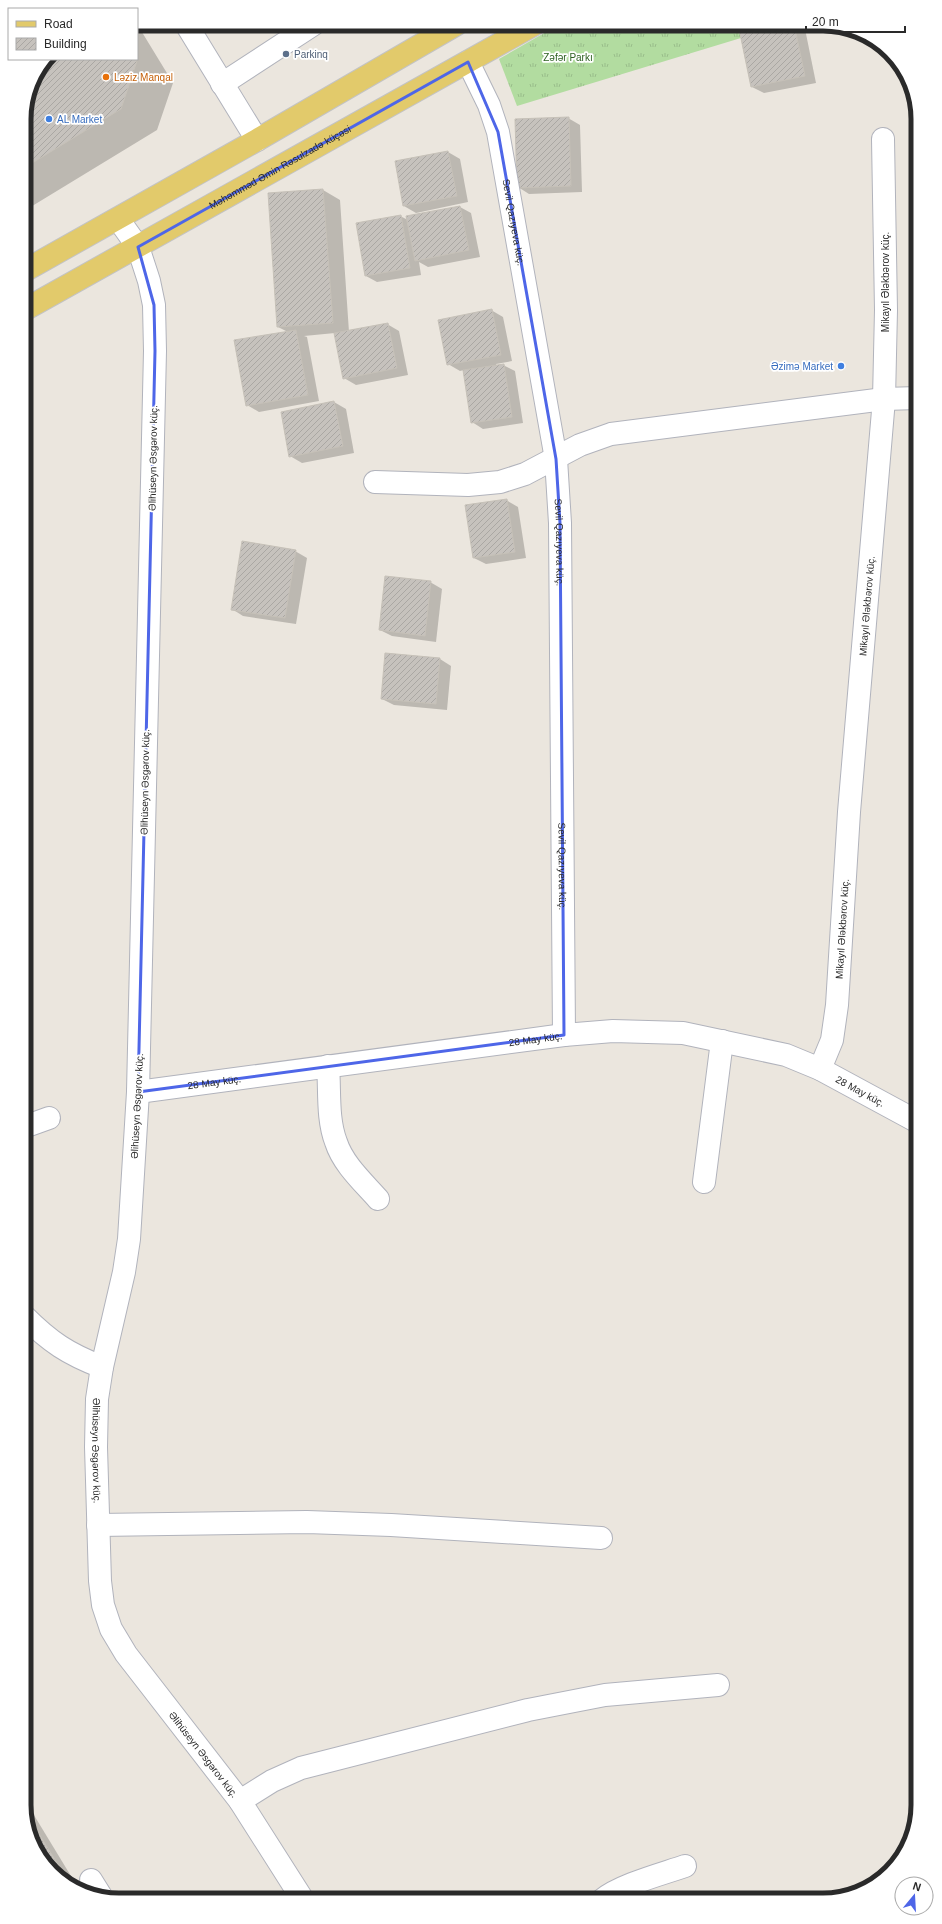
<svg xmlns="http://www.w3.org/2000/svg" width="942" height="1924" font-family="Helvetica,sans-serif">
<defs>
<pattern id="grass-tufts" width="24" height="20" patternUnits="userSpaceOnUse"><rect width="24" height="20" fill="#b2dca0"/><path d="M3 7l-1-3M5 7V3M7 7l1-3M15 17l-1-3M17 17v-4M19 17l1-3" fill="none" stroke="#99bd8a"/></pattern>
<pattern id="building-hatch" width="6" height="6" patternUnits="userSpaceOnUse"><rect width="6" height="6" fill="#c6c2bd"/><path d="M-1 1l2-2M0 6l6-6M5 7l2-2" fill="none" stroke="#aaa7a3"/></pattern>
</defs>
<rect width="100%" height="100%" fill="#ebe6de"/>
<path fill="url(#grass-tufts)" d="M560,24h227l-270,82 -18,-47z"/>
<g fill="#0003">
<path d="M137,24l36,59 -16,47 -133,81v-98l23,-54h90z"/>
<path d="M739,24h65l12,59 -52,10 -12,-6z"/>
<path d="M568,118l12,7 2,67 -53,2 -11,-7z"/>
<path d="M448,152l12,7 8,43 -52,11 -12,-7 -8,-44z"/>
<path d="M323,190l17,10 9,132 38,-8 12,7 9,44 -52,10 -12,-7 -9,-45 -31,3 3,1 12,64 -60,11 -12,-7 41,-73 -10,-5z"/>
<path d="M460,207l11,6 9,44 -52,10 -9,-5 2,13 -44,7 -11,-6 34,-60 8,4z"/>
<path d="M491,310l12,7 9,44 -16,3 1,2 6,-1 12,6 8,52 -40,6 -11,-7 -8,-52 -4,1 -12,-7z"/>
<path d="M334,402l12,7 8,44 -52,10 -12,-7z"/>
<path d="M506,500l12,7 8,51 -40,6 -12,-6z"/>
<path d="M295,551l12,7 -11,66 -53,-8 -11,-7z"/>
<path d="M430,582l12,7 -6,53 -44,-6 -12,-6z"/>
<path d="M440,659l11,7 -4,44 -53,-5 -12,-6z"/>
<path d="M24,1801l2,1 51,84 -1,1 -10,-3 -35,-43z"/>
</g>
<g fill="url(#building-hatch)" stroke="#c6c1b8">
<path d="M738,24h56l11,52 -54,11z"/>
<path d="M47,59h88l2,2 -16,48 -97,59v-55l7,-31z"/>
<path d="M569,117l2,69 -54,2 -2,-69z"/>
<path d="M448,151l9,45 -54,10 -8,-45z"/>
<path d="M323,189l10,134 -56,4 -9,-134z"/>
<path d="M460,206l9,44 -54,11 -9,-45z"/>
<path d="M401,215l9,53 -45,8 -9,-53z"/>
<path d="M492,309l9,46 -54,10 -9,-45z"/>
<path d="M388,323l9,45 -54,11 -9,-46z"/>
<path d="M296,330l12,65 -62,11 -12,-66z"/>
<path d="M504,364l8,53 -41,6 -8,-53z"/>
<path d="M334,401l9,45 -54,11 -8,-45z"/>
<path d="M507,499l8,53 -42,6 -8,-53z"/>
<path d="M242,541l54,9 -11,68 -54,-8z"/>
<path d="M385,576l46,5 -6,55 -46,-6z"/>
<path d="M385,653l55,5 -4,46 -55,-5z"/>
<path d="M26,1813l41,66 -3,2 -33,-40z"/>
</g>
<g fill="none" stroke-linecap="round" stroke-linejoin="round">
<g stroke="#b1b3bc" stroke-width="24">
<g id="minor">
<path d="M186,24l71,116"/>
<path id="s1" d="M468,62l21,43 9,27 58,327 4,64 4,512"/>
<path d="M222,84l92,-60"/>
<path id="s2" d="M118,219l20,28 11,34 5,24 1,46 -17,741 -9,147 -5,33 -22,95 -5,32 -1,48 4,134 3,24 8,24 15,25 114,147 63,99"/>
<path d="M375,482l93,3 32,-3 25,-8 55,-29 31,-11 273,-35 34,-1"/>
<path d="M328,1066c2,24 -1,53 8,76 7,22 27,40 42,57"/>
<path id="s3" d="M820,1069l12,-29 5,-35 12,-193 35,-413 2,-89 -3,-171"/>
<path id="s4" d="M138,1092l426,-57 49,-4 70,2 103,22 34,14 98,53"/>
<path d="M24,1127l25,-9"/>
<path d="M704,1182l18,-141"/>
<path d="M24,1316c26,26 44,38 78,51"/>
<path d="M98,1525l209,-3 84,3 210,13"/>
<path d="M240,1801l32,-20 29,-13 227,-58 77,-15 113,-10"/>
<path d="M91,1880l10,16"/>
<path d="M602,1900c18,-15 60,-26 83,-34"/>
</g>
</g>
<g stroke="#c3c3c3" stroke-width="24">
<g id="major">
<path d="M24,271l233,-131 200,-116"/>
<path id="s5" d="M24,310l511,-286"/>
</g>
</g>
<use href="#minor" stroke="#fff" stroke-width="22"/>
<use href="#major" stroke="#e2ca6b" stroke-width="22"/>
</g>
<path fill="none" stroke="#4e66e8" stroke-width="3" stroke-linejoin="round" d="M468,62l30,70 58,327 4,64 4,512 -426,57 17,-741 -1,-46 -16,-58z"/>
<circle fill="#5c6f8a" stroke="#fff" stroke-width="1.5" cx="286" cy="54" r="4"/>
<circle fill="#e8710a" stroke="#fff" stroke-width="1.5" cx="106" cy="77" r="4"/>
<g fill="#3f7fe0" stroke="#fff" stroke-width="1.5">
<circle cx="49" cy="119" r="4"/>
<circle cx="841" cy="366" r="4"/>
</g>
<g text-anchor="middle" dominant-baseline="central" stroke-width="3.5" stroke-linejoin="round" paint-order="stroke">
<g font-size="10" fill="#4e5e75" stroke="#fff" text-anchor="start">
<text x="294" y="54">Parkinq</text>
</g>
<g font-size="10" fill="#2d6021" stroke="#fff">
<text x="568" y="57">Zəfər Parkı</text>
</g>
<g font-size="10" fill="#c56008" stroke="#fff" text-anchor="start">
<text x="114" y="77">Ləziz Manqal</text>
</g>
<g font-size="10" fill="#366cbe" stroke="#fff" text-anchor="start">
<text x="57" y="119">AL Market</text>
<text x="833" y="366" text-anchor="end">Əzimə Market</text>
</g>
<g font-size="10" fill="#2a2a2a" stroke="#fff">
<text stroke="none"><textPath href="#s5" startOffset="293">Məhəmməd Əmin Rəsulzadə küçəsi</textPath></text>
<text stroke="none"><textPath href="#s1" startOffset="168">Sevil Qazıyeva küç.</textPath></text>
<text transform="translate(885 282) rotate(-90)">Mikayıl Ələkbərov küç.</text>
<text transform="translate(153 458) rotate(-89)">Əlihüseyn Əsgərov küç.</text>
<text stroke="none"><textPath href="#s1" startOffset="492">Sevil Qazıyeva küç.</textPath></text>
<text stroke="none"><textPath href="#s3" startOffset="467">Mikayıl Ələkbərov küç.</textPath></text>
<text transform="translate(145 782) rotate(-89)">Əlihüseyn Əsgərov küç.</text>
<text stroke="none"><textPath href="#s1" startOffset="816">Sevil Qazıyeva küç.</textPath></text>
<text stroke="none"><textPath href="#s3" startOffset="143">Mikayıl Ələkbərov küç.</textPath></text>
<text stroke="none"><textPath href="#s4" startOffset="401">28 May küç.</textPath></text>
<text stroke="none"><textPath href="#s4" startOffset="77">28 May küç.</textPath></text>
<text stroke="none"><textPath href="#s4" startOffset="737">28 May küç.</textPath></text>
<text transform="translate(137 1106) rotate(-87)">Əlihüseyn Əsgərov küç.</text>
<text stroke="none"><textPath href="#s2" startOffset="1244">Əlihüseyn Əsgərov küç.</textPath></text>
<text stroke="none"><textPath href="#s2" startOffset="1580">Əlihüseyn Əsgərov küç.</textPath></text>
</g>
</g>
<path d="M0 0H942V1924H0ZM119 31H823A88 88 0 0 1 911 119V1805A88 88 0 0 1 823 1893H119A88 88 0 0 1 31 1805V119A88 88 0 0 1 119 31Z" fill="#fff" fill-rule="evenodd"/>
<path fill="none" stroke="#2a2a2a" stroke-width="5" d="M119 31H823A88 88 0 0 1 911 119V1805A88 88 0 0 1 823 1893H119A88 88 0 0 1 31 1805V119A88 88 0 0 1 119 31Z"/>
<rect x="8" y="8" width="130" height="52" fill="#ffffff" stroke="#aaaaaa"/>
<rect x="16" y="21" width="20" height="6" fill="#e2ca6b" stroke="#aaaaaa"/>
<text x="44" y="28" font-size="12" fill="#2a2a2a">Road</text>
<rect x="16" y="38" width="20" height="12" fill="url(#building-hatch)" stroke="#aaaaaa"/>
<text x="44" y="48" font-size="12" fill="#2a2a2a">Building</text>
<g transform="translate(914 1896) rotate(18)"><circle r="19" fill="#ffffff" stroke="#aaaaaa"/>
<path d="M0-3L7 15L0 10L-7 15Z" fill="#4e66e8"/>
<text y="-6" font-size="11" font-weight="bold" text-anchor="middle" fill="#2a2a2a">N</text>
</g>
<path d="M806 26v6h99v-6" fill="none" stroke="#2a2a2a" stroke-width="2"/>
<text x="812" y="26" font-size="12" fill="#2a2a2a" stroke="#ffffff" stroke-width="3" paint-order="stroke">20 m</text>
</svg>
